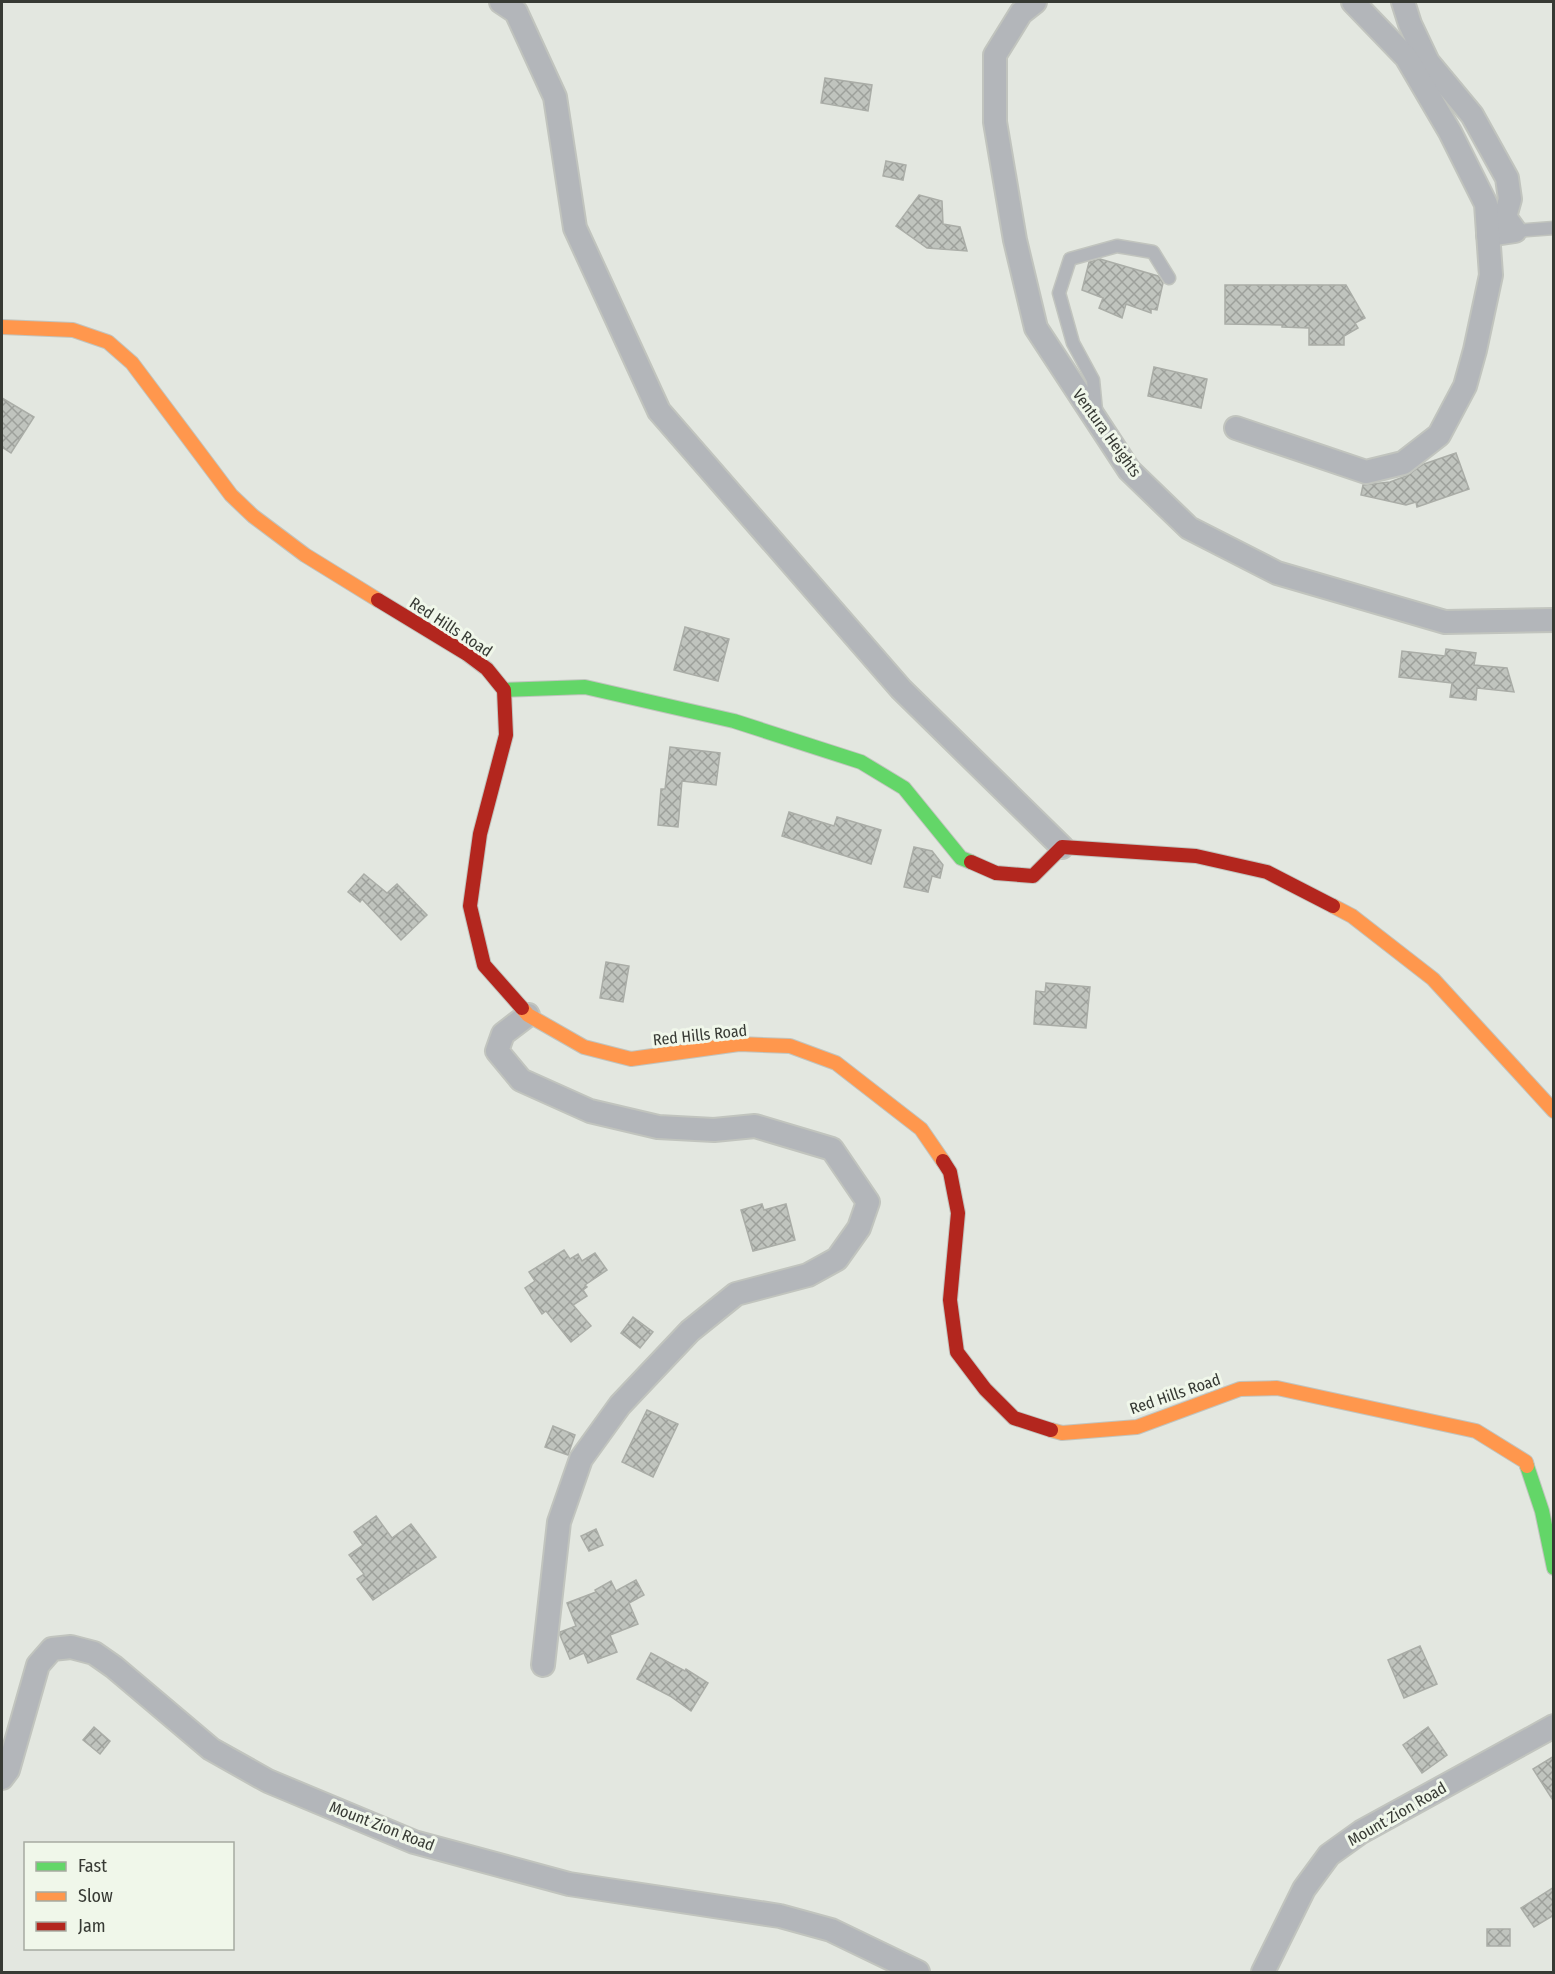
<svg xmlns="http://www.w3.org/2000/svg" width="1555" height="1974" font-family="'Fira Sans Condensed',sans-serif">
<defs>
<pattern id="building-cross-hatch" width="8" height="8" patternUnits="userSpaceOnUse" patternTransform="scale(1.5)"><rect width="8" height="8" fill="#c0c4be"/><path d="M0 0l8 8M0 8l8-8" fill="none" stroke="#9da09b"/></pattern>
</defs>
<rect width="100%" height="100%" fill="#e3e7e0"/>
<g fill="url(#building-cross-hatch)" stroke="#aaada7" stroke-width="1.5">
<path d="M825,78l47,7 -4,26 -47,-8z"/>
<path d="M886,161l20,4 -3,15 -20,-4z"/>
<path d="M919,195l23,6 1,23 17,3 7,24 -40,-3 -31,-22z"/>
<path d="M1100,259l58,17 5,7 -6,27 -6,-1v4l-25,-9 -4,14 -23,-10 4,-10 -21,-8 7,-28z"/>
<path d="M1225,285h121l19,33 -10,5 3,5 -14,8v9h-35v-17l-27,-1v-2l-57,-1z"/>
<path d="M1154,367l53,12 -6,29 -53,-12z"/>
<path d="M2,398l32,19 -23,36 -9,-6z"/>
<path d="M1456,453l13,36 -52,18 -1,-5 -10,3 -45,-10 2,-10 27,-3 16,-6 18,-12z"/>
<path d="M685,627l44,12 -11,42 -44,-11z"/>
<path d="M1446,649l30,4 -2,12 33,3 7,24 -37,-4 -1,12 -26,-3 2,-14 -53,-6 3,-26 43,5z"/>
<path d="M670,747l50,6 -4,32 -34,-4 -4,46 -20,-2 3,-36h4z"/>
<path d="M789,812l45,14 3,-9 44,13 -10,34 -89,-28z"/>
<path d="M914,847l18,4 11,14 -3,13 -8,-2 -4,16 -24,-5z"/>
<path d="M364,874l23,19 10,-9 30,31 -26,25 -39,-41 -2,3 -12,-10z"/>
<path d="M606,962l23,4 -6,36 -23,-4z"/>
<path d="M1046,983l44,4 -4,41 -52,-4 2,-33 9,1z"/>
<path d="M762,1204l2,6 22,-6 9,36 -42,11 -12,-41z"/>
<path d="M564,1250l6,9 8,-5 4,7 13,-8 12,17 -22,15 2,2 -4,3 4,6 -14,9 18,21 -20,16 -25,-31 -4,3 -17,-26 10,-7 -6,-9z"/>
<path d="M633,1317l20,15 -13,16 -19,-15z"/>
<path d="M647,1410l31,14 -25,53 -31,-15z"/>
<path d="M553,1426l22,9 -7,20 -23,-8z"/>
<path d="M376,1516l16,22 19,-14 25,33 -63,43 -16,-21 7,-5 -15,-19 14,-10 -9,-13z"/>
<path d="M596,1529l7,16 -14,6 -8,-15z"/>
<path d="M636,1580l8,15 -15,8 9,21 -28,11 7,17 -29,11 -4,-10 -14,6 -10,-24v-3l16,-6 -9,-23 29,-11 -1,-2 16,-9 5,10z"/>
<path d="M1420,1646l17,38 -33,14 -16,-38z"/>
<path d="M651,1653l34,18 1,-2 22,14 -17,28 -21,-15 -33,-17z"/>
<path d="M94,1727l16,14 -10,13 -17,-14z"/>
<path d="M1428,1727l19,28 -25,18 -19,-28z"/>
<path d="M1554,1756v46l-21,-33z"/>
<path d="M1554,1887v28l-20,12 -13,-19z"/>
<rect x="1487" y="1929" width="23" height="17"/>
</g>
<g fill="none" stroke-linecap="round" stroke-linejoin="round">
<g stroke="#c1c4be" stroke-width="15">
<g id="lane">
<path d="M1515,231l39,-3"/>
<path d="M1096,411l-3,-31 -20,-37 -14,-50 11,-34 47,-13 36,6 16,26"/>
</g>
</g>
<g stroke="#c1c4be" stroke-width="26">
<g id="street">
<path d="M501,2l15,10 39,85 20,131 84,183 242,278 161,158"/>
<path d="M1035,2l-14,11 -26,42v67l20,118 21,88 93,142 60,58 88,45 168,49 109,-2"/>
<path d="M1403,2l7,22 18,38 44,53 35,63 3,21 -5,18 10,14 -27,4"/>
<path d="M1236,428l130,44 37,-9 36,-28 26,-49 10,-36 16,-75 -5,-71 -36,-72 -44,-75 -53,-55"/>
<path d="M528,1015l-25,19 -6,17 24,29 69,31 68,16 56,3 41,-4 77,23 36,53 -9,26 -22,31 -29,16 -72,19 -46,37 -70,74 -39,54 -22,63 -16,143"/>
<path d="M2,1778l6,-8 30,-105 14,-16 19,-2 23,6 20,14 97,82 57,32 146,61 155,42 211,32 51,14 87,42"/>
<path d="M1263,1972l41,-83 25,-34 32,-23 193,-106"/>
</g>
</g>
<g stroke="#c1c4be" stroke-width="16">
<g id="fast">
<path d="M504,690l81,-3 149,34 127,41 43,26 57,70 10,4"/>
<path d="M1527,1466l15,45 12,57"/>
</g>
</g>
<g stroke="#c1c4be" stroke-width="16">
<g id="slow">
<path d="M2,327l71,3 35,12 24,21 99,132 22,21 52,39 73,45"/>
<path d="M1333,906l19,10 81,63 121,132"/>
<path d="M522,1008l6,7 56,32 47,12 108,-15 51,2 46,17 85,66 22,32"/>
<path d="M1051,1430l11,3 75,-6 103,-38 37,-1 199,43 50,31 1,4"/>
</g>
</g>
<g stroke="#c1c4be" stroke-width="16">
<g id="jam">
<path d="M378,600l89,54 20,15 17,21 2,45 -26,99 -10,72 14,59 38,43"/>
<path d="M971,862l25,11 37,3 29,-29 134,9 71,16 66,34"/>
<path d="M943,1161l7,11 8,41 -8,87 7,52 28,37 29,29 37,12"/>
</g>
</g>
<use href="#lane" stroke="#b3b6ba" stroke-width="12"/>
<use href="#street" stroke="#b3b6ba" stroke-width="22"/>
<use href="#fast" stroke="#63d668" stroke-width="14"/>
<use href="#slow" stroke="#ff974d" stroke-width="14"/>
<use href="#jam" stroke="#b3261e" stroke-width="14"/>
</g>
<g text-anchor="middle" dominant-baseline="central" stroke-width="6" stroke-linejoin="round" paint-order="stroke">
<g font-size="16" fill="#373a34" stroke="#f0f7ea">
<text transform="translate(1107 433) rotate(54)">Ventura Heights</text>
<text transform="translate(451 627) rotate(33)">Red Hills Road</text>
<text transform="translate(700 1035) rotate(-6)">Red Hills Road</text>
<text transform="translate(1175 1394) rotate(-19)">Red Hills Road</text>
<text transform="translate(1397 1814) rotate(-30)">Mount Zion Road</text>
<text transform="translate(382 1826) rotate(21)">Mount Zion Road</text>
</g>
</g>
<rect width="1555" height="1974" fill="none" stroke="#373a34" stroke-width="6"/>
<rect x="24" y="1842" width="210" height="108" fill="#f0f7ea" stroke="#a6aba1" stroke-width="1.5"/>
<rect x="36" y="1862" width="30" height="9" fill="#63d668" stroke="#a6aba1" stroke-width="1.5"/>
<text x="78" y="1872" font-size="18" fill="#373a34">Fast</text>
<rect x="36" y="1892" width="30" height="9" fill="#ff974d" stroke="#a6aba1" stroke-width="1.5"/>
<text x="78" y="1902" font-size="18" fill="#373a34">Slow</text>
<rect x="36" y="1922" width="30" height="9" fill="#b3261e" stroke="#a6aba1" stroke-width="1.5"/>
<text x="78" y="1932" font-size="18" fill="#373a34">Jam</text>
</svg>
